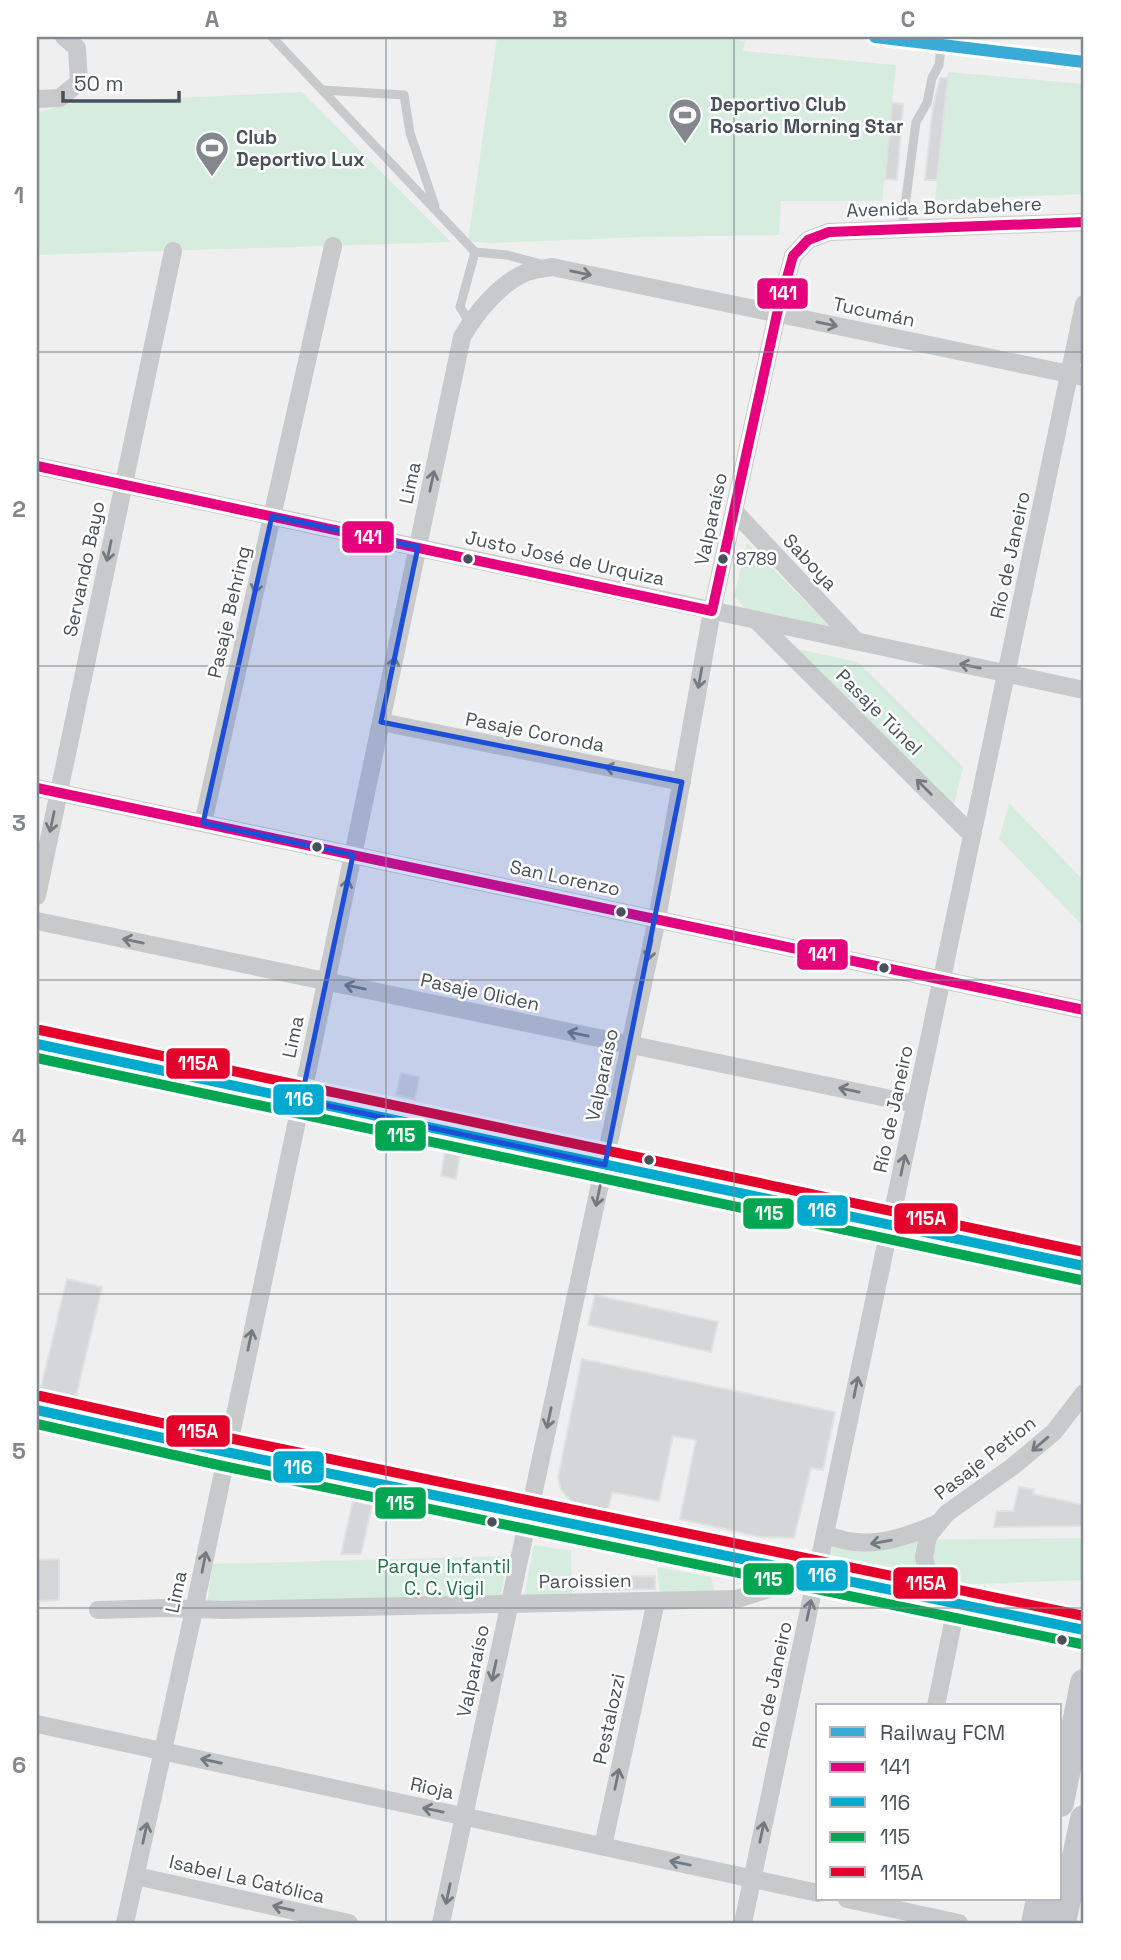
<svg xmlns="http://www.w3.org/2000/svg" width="1121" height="1960" font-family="'Space Grotesk',sans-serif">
<rect width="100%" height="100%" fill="#efefef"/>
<g fill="#d6ecdf">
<path d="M497,37h209l39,4 -2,10 153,14 -14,136h-101l-2,34 -137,2 -152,6 -22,-2z"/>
<path d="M948,72l136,12v110l-149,6z"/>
<path d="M302,92l149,150 -414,13v-142l35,-10z"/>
<path d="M747,543l88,88 -89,-22 -12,-13z"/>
<path d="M793,648l65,14 105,105 -9,38z"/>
<path d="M1009,803l75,78v46l-85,-88z"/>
<path d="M1084,1538v42l-164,6 -95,-17 4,-28z"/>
<path d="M534,1545l37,6 1,45 -48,1z"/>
<path d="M507,1556l-6,39 -294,8 6,-39z"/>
<path d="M657,1567l54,10 4,16 -55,1z"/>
</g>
<g fill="#d5d6d8" stroke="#e0e1e2" stroke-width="2">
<path d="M940,78h8l-11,102h-12l8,-73z"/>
<path d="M892,103l11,1 -6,76 -12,-1z"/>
<path d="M401,1073l18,4 -4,22 -19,-4z"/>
<path d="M445,1151l15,2 -4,26 -15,-3z"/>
<path d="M67,1279l35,8 -27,113 -35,-8z"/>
<path d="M595,1295l123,27 -7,30 -123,-27z"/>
<path d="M582,1359l253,53 -12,58 -12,-2 -17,70 -33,-1 -81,-18 16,-79 -23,-4 -14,65 -47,-9 -4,18 -32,-5 -9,-8 -6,-8 -3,-11z"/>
<path d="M1019,1487l15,2 -1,5 51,11v21l-90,1 3,-16h16z"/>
<path d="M353,1501l19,4 -11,49h-20z"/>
<path d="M59,1559v41l-22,1v-41z"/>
<path d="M655,1576v13l-52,1v-13z"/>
</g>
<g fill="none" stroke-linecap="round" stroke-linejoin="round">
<g stroke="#c7c9ca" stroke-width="9">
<path d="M272,37l203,215 32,3 34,9"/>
<path d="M322,90l82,5 6,38 25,73"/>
<path d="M902,229l14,-107 11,-19 5,-25 7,-13 3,-28"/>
<path d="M470,323l-10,-16 15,-55"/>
</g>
<g stroke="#c7c9ca" stroke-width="18">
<path d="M37,99l23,-1 19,-16 -2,-34 -13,-11"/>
<path d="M37,466l1047,224"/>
<path d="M734,511l122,130"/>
<path d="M756,620l216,215"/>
<path d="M381,722l301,60"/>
<path d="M37,788l1047,222"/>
<path d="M203,823l130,-577"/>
<path d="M37,896l136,-645"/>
<path d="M37,921l878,183"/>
<path d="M825,1534c39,17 74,6 111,-10"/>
<path d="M98,1610l68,-2 58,2 513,-11 76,-24"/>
<path d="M936,1706l21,-103 -30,-32 -3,-14 4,-21 19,-23 65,-46 42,-35 30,-39"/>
<path d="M37,1724l781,169"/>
<path d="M603,1846l53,-245"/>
<path d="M136,1876l213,47"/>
<path d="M847,1899l112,24"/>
<path d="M125,1923l69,-313 268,-1273c14,-24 37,-53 63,-64 8,-4 19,-4 27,-6l532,110"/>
<path d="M441,1923l216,-1004 55,-308 65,-297 16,-58 15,-16 21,-8 255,-10"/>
<path d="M743,1923l341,-1619"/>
</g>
<g stroke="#c7cacc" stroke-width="24">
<path d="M37,1044l1047,222"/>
<path d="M37,1410l189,42 858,178"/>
</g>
<g stroke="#c4c7ca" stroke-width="28">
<path d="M1060,1803l24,-120"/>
<path d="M1035,1923l5,-24"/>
<path d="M1062,1923l22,-104"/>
</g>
<g stroke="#fff" stroke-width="16">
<g id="bus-1">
<path d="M37,466l675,145 65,-297 16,-58 15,-16 21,-8 255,-10"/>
<path d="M37,788l1047,222"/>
</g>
</g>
<g stroke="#fff" stroke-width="16">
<g id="bus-2">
<path d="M37,1044l1047,222"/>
<path d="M37,1410l189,42 858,178"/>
</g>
</g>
<g stroke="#fff" stroke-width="16">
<g id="bus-3">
<path d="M37,1058l1044,222"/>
<path d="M37,1424l186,42 858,178"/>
</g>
</g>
<g stroke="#fff" stroke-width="16">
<g id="bus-4">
<path d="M40,1030l1044,222"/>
<path d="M40,1396l189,42 855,178"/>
</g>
</g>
<use href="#bus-1" stroke="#e5007d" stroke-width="10"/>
<use href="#bus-2" stroke="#00a9ce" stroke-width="10"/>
<use href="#bus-3" stroke="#00a651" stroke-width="10"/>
<use href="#bus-4" stroke="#e4002b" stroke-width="10"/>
<g stroke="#fff" stroke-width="18">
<path id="rail-1" d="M875,37l209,25"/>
</g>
<use href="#rail-1" stroke="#3aabd7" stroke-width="12"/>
</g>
<defs><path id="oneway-shaft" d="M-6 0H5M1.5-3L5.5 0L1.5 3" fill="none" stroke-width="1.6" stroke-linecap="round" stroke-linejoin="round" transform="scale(1.75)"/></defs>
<g stroke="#747a81">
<use href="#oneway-shaft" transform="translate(581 273) rotate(12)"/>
<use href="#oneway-shaft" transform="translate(827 324) rotate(12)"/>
<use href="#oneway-shaft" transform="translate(432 481) rotate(-78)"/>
<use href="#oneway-shaft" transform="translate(109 551) rotate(102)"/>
<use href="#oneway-shaft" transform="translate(257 583) rotate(103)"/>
<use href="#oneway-shaft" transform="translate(970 666) rotate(-168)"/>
<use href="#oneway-shaft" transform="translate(393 667) rotate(-78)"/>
<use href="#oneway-shaft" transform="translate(700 678) rotate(100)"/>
<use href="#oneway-shaft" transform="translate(615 769) rotate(-169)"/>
<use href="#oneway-shaft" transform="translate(924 787) rotate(-135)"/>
<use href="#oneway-shaft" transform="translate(52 822) rotate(102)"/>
<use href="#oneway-shaft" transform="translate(346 889) rotate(-78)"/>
<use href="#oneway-shaft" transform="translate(133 941) rotate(-168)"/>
<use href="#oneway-shaft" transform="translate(650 950) rotate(102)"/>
<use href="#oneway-shaft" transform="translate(355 987) rotate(-168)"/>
<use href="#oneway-shaft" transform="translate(578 1034) rotate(-168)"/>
<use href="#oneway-shaft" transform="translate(849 1090) rotate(-168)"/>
<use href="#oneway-shaft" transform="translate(903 1165) rotate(-78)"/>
<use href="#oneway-shaft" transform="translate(598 1196) rotate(102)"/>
<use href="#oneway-shaft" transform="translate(250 1340) rotate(-78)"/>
<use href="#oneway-shaft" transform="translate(856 1387) rotate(-78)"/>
<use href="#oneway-shaft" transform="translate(549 1418) rotate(102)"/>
<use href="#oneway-shaft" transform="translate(1040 1444) rotate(139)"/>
<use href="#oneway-shaft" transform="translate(881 1542) rotate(170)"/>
<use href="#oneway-shaft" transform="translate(204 1562) rotate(-79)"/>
<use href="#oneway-shaft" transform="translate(809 1610) rotate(-78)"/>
<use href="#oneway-shaft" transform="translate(494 1671) rotate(102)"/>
<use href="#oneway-shaft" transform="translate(211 1761) rotate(-168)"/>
<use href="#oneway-shaft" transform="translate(617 1779) rotate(-78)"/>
<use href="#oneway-shaft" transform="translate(433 1810) rotate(-168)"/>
<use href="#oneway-shaft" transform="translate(762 1832) rotate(-78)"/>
<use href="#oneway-shaft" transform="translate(145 1833) rotate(-78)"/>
<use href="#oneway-shaft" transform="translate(680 1863) rotate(-168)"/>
<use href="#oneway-shaft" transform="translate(448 1894) rotate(102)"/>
<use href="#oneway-shaft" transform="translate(283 1908) rotate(-167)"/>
</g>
<path fill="#1d4ed8" fill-opacity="0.2" stroke="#1d4ed8" stroke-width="5" stroke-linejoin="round" d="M272,516l146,31 -37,175 301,60 -77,383 -304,-65 52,-245 -150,-32z"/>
<path fill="none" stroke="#82888e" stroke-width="2" stroke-opacity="0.55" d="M386,37v1886M734,37v1886M37,352h1047M37,666h1047M37,980h1047M37,1294h1047M37,1608h1047"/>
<defs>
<g id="stadium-pin" transform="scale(1.75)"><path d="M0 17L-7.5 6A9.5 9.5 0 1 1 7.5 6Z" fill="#82888e" stroke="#fff"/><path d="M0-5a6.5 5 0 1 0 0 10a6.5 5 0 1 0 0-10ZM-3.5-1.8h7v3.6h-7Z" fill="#fff"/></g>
</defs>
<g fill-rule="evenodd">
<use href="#stadium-pin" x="685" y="115"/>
<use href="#stadium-pin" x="212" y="148"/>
</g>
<g fill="#485059" stroke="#fff" stroke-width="2.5">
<circle cx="468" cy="559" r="6"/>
<circle cx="723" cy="559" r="6"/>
<circle cx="317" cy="847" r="6"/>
<circle cx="621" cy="912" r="6"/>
<circle cx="884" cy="968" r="6"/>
<circle cx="649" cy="1160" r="6"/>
<circle cx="492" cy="1522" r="6"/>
<circle cx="1062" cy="1640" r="6"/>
</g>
<g text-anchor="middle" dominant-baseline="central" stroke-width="5" stroke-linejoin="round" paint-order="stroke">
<g font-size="17" fill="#485059" stroke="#fff" text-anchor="start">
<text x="736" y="559">8789</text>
</g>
<g font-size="19" font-weight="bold" fill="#485059" stroke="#fff" text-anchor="start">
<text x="710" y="104">Deportivo Club<tspan x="710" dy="22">Rosario Morning Star</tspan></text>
<text x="236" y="137">Club<tspan x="236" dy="22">Deportivo Lux</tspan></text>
</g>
<g font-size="19" fill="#485059" stroke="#fff">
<text transform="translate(944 207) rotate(-2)">Avenida Bordabehere</text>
<text transform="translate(874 312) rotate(12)">Tucumán</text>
<text transform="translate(410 483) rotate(-78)">Lima</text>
<text transform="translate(711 519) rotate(-78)">Valparaíso</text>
<text transform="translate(1010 555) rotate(-78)">Río de Janeiro</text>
<text transform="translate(565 558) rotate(12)">Justo José de Urquiza</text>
<text transform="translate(810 562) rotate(47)">Saboya</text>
<text transform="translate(84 569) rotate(-78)">Servando Bayo</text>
<text transform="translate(229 612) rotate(-77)">Pasaje Behring</text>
<text transform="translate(879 712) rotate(45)">Pasaje Túnel</text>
<text transform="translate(535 732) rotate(11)">Pasaje Coronda</text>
<text transform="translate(565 878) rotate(12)">San Lorenzo</text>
<text transform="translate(480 992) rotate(12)">Pasaje Oliden</text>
<text transform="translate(293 1037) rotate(-78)">Lima</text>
<text transform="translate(602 1075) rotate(-78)">Valparaíso</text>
<text transform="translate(893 1109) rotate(-78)">Río de Janeiro</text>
<text transform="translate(985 1458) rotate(-38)">Pasaje Petion</text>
<text transform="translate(585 1581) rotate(-1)">Paroissien</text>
<text transform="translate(176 1592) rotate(-78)">Lima</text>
<text transform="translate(473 1671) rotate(-78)">Valparaíso</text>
<text transform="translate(772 1685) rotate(-78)">Río de Janeiro</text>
<text transform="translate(609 1719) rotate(-78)">Pestalozzi</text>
<text transform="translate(432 1788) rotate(12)">Rioja</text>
<text transform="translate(247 1879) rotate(13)">Isabel La Católica</text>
</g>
<g font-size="19" fill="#22714c" stroke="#fff">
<text x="444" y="1566">Parque Infantil<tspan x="444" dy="22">C. C. Vigil</tspan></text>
</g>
</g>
<g stroke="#fff" stroke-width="2.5">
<rect x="756" y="277" width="53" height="33" rx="7" fill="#e5007d"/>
<rect x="341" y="520" width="54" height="34" rx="7" fill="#e5007d"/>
<rect x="796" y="938" width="53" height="33" rx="7" fill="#e5007d"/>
<rect x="165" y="1047" width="66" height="33" rx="7" fill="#e4002b"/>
<rect x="272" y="1083" width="53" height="33" rx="7" fill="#00a9ce"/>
<rect x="374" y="1119" width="53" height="33" rx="7" fill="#00a651"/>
<rect x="796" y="1194" width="53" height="33" rx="7" fill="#00a9ce"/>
<rect x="742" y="1197" width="53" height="33" rx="7" fill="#00a651"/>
<rect x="893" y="1202" width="66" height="33" rx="7" fill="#e4002b"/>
<rect x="165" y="1414" width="66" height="34" rx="7" fill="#e4002b"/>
<rect x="272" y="1450" width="53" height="34" rx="7" fill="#00a9ce"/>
<rect x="374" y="1486" width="53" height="34" rx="7" fill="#00a651"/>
<rect x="795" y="1559" width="54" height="33" rx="7" fill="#00a9ce"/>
<rect x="742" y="1562" width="53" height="34" rx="7" fill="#00a651"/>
<rect x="892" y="1566" width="67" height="34" rx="7" fill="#e4002b"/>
</g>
<g font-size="19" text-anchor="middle" font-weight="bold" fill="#fff">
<text x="783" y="300">141</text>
<text x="368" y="544">141</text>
<text x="822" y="961">141</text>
<text x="198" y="1070">115A</text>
<text x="299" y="1106">116</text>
<text x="401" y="1142">115</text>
<text x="822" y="1217">116</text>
<text x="769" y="1220">115</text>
<text x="926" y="1225">115A</text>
<text x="198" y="1438">115A</text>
<text x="298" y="1474">116</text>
<text x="400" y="1510">115</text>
<text x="822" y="1582">116</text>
<text x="768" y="1586">115</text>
<text x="926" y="1590">115A</text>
</g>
<rect width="1121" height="1960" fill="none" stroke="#ffffff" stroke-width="77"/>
<rect x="816" y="1704" width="245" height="196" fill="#ffffff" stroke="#b6b9bd" stroke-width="2"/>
<rect x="830" y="1727" width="35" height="10" fill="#3aabd7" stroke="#b6b9bd" stroke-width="2"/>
<text x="880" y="1740" font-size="21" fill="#485059">Railway FCM</text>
<rect x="830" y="1762" width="35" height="10" fill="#e5007d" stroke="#b6b9bd" stroke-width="2"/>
<text x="880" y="1774" font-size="21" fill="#485059">141</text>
<rect x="830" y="1797" width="35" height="10" fill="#00a9ce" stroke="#b6b9bd" stroke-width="2"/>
<text x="880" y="1810" font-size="21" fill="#485059">116</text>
<rect x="830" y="1832" width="35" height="10" fill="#00a651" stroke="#b6b9bd" stroke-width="2"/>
<text x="880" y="1844" font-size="21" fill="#485059">115</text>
<rect x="830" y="1867" width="35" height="10" fill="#e4002b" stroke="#b6b9bd" stroke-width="2"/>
<text x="880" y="1880" font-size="21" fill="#485059">115A</text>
<path d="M63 91v10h116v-10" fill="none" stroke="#485059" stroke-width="3.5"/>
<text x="74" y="91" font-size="21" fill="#485059" stroke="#ffffff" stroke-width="5" paint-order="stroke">50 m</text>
<rect x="38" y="38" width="1044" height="1884" fill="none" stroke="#82888e" stroke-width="2.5"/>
<g font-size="23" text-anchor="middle" font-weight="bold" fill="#82888e">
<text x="212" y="27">A</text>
<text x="560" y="27">B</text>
<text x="908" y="27">C</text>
<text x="19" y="203">1</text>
<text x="19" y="517">2</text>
<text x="19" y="831">3</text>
<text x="19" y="1145">4</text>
<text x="19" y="1459">5</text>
<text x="19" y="1773">6</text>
</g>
</svg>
